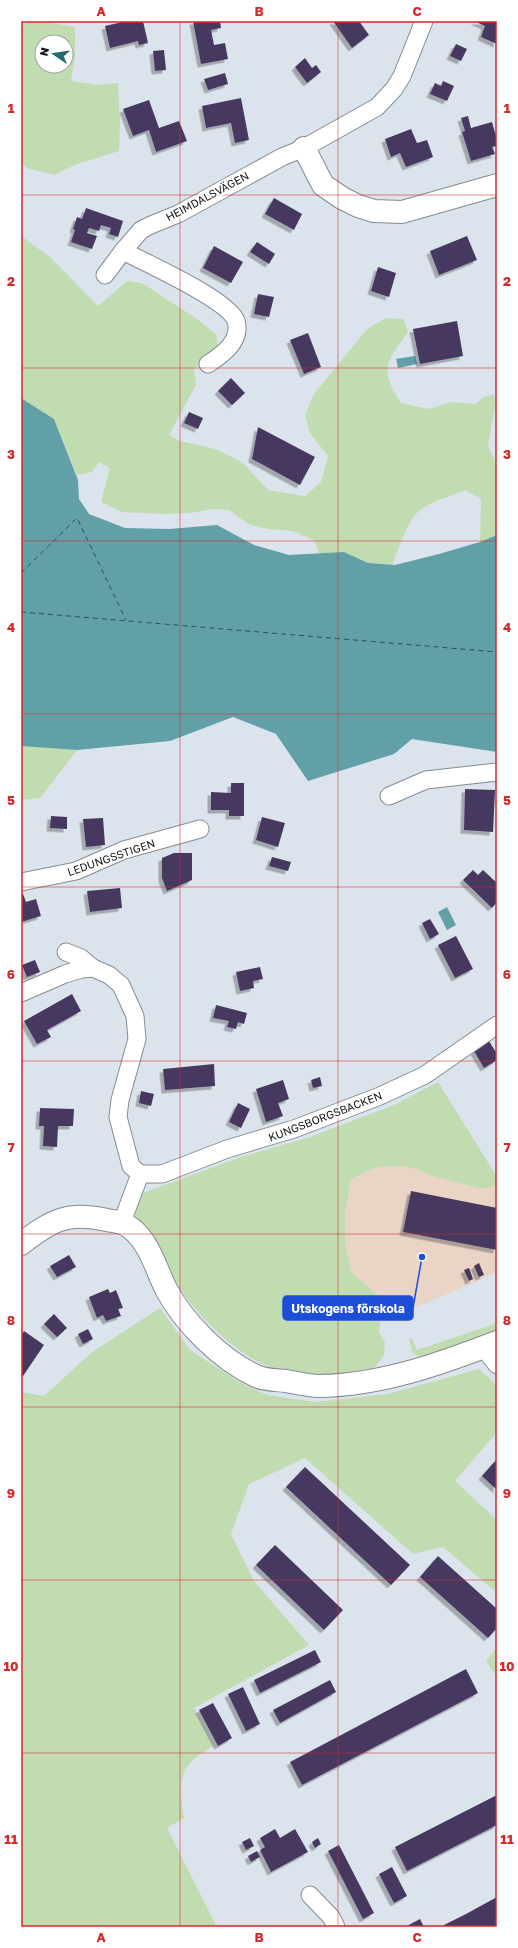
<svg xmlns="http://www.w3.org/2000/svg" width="518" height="1948" font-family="'Golos Text',sans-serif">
<defs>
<filter id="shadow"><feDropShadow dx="-3.5" dy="3.5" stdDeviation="0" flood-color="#0004"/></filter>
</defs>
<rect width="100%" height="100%" fill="#dbe4ec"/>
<path fill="#e9d4c6" d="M402,1166l17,4 16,7 47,12 15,-4v87l-75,33 -42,12 2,-14 -11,-14 -20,-17 -6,-31v-27l6,-35 25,-12z"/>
<g fill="#c2dcb1" fill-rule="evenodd">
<path d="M21,21h18l36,6v30l-4,24 26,4 21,-2 2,43 -1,25 -42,13 -23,11 -27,-7 -6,-6zM42,42h24v24h-24z"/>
<path d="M21,236l29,21 48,49 29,-25 15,2 55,36 20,16v15l-23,19 2,16 -27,50 11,6 35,8 13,6 15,8 25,27 37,6 16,-14 7,-26 -18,-23 -5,-18 9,-21 53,-65 19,-11 17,1 5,13c-22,30 -29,38 -7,71l28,6 22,-7 24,2 9,-7 10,-3 1,12 -7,40 9,19v70l-17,7 1,-43 -16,-9c-14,6 -34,11 -46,21 -11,9 -21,40 -27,54l-24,-2 -24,-11 -25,2 -4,-13 -22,-10 -25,-2 -20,-5 -19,-14 -15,-1 -24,4 -28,1 -41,-2 -20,-10 9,-34 -11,-6 -7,10 -15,3 -23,-56 -33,-21z"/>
<path d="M21,746l56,4 -37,48 -19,2z"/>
<path d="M438,1082l59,95v8l-15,4 -47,-12 -16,-7 -17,-4 -26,1 -25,12 -6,35v27l6,31 20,17 11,14 -3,29 6,11 -1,12 -10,13c-28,4 -63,11 -90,4 -68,-18 -115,-97 -151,-152l10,-27 98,-36 66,-19 87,-33z"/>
<path d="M160,1308l30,42 49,32 28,13 48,7 73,-8 91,-25 18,16v47l-42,49 42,39v73l-54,-46 -30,7 -108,-96 -56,26 -18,50 23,47 55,64 -115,63 20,38c-36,19 -36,34 -30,72l-17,10 50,99h-196v-535l23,4 48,-44z"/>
<path d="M497,1323v11c-16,6 -67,28 -81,21 -5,-2 -6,-11 -7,-16l3,-1 5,12z"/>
<path d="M497,1647v30l-11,-16z"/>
</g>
<g fill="#61a0a6">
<path d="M415,356l2,8 -19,4 -2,-9z"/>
<path d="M21,398l33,21 24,61 1,19 10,15 36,14 44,1 48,-4 37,20 35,10 55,-3 24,11 27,2 44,-11 41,-12 17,-7v217l-85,-13 -18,15 -86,27 -32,-47 -43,-17 -63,24 -93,9 -56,-4z"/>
<path d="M447,907l9,18 -9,5 -9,-18z"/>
</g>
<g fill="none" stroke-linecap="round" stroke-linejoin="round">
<g stroke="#1f565b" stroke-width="1" stroke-dasharray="5 4" stroke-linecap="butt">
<path d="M21,573l56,-55 49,102"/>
<path d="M21,612l476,40"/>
</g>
</g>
<g fill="#47395f" filter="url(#shadow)">
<path d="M127,21h16l5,22 -9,2 -1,-4 -28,7 -5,-22z"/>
<path d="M193,21h27l1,7 -10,2 3,15 11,-2 3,16 -27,5z"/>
<path d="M333,21h26l10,14 -17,13z"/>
<path d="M474,21h23v23l-16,-7 4,-11z"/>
<path d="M456,44l11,5 -6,12 -11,-5z"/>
<path d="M164,50l2,20 -11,1 -2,-20z"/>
<path d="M305,58l7,10 4,-3 5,7 -14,11 -12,-16z"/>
<path d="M225,73l3,11 -20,6 -4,-11z"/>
<path d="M443,81l11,5 -7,15 -17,-7 5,-11 6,3z"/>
<path d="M241,98l8,42 -14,3 -4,-20 -25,5 -4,-22z"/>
<path d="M149,100l10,28 20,-7 8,20 -31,11 -7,-22 -16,6 -10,-27z"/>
<path d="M468,116l3,12 21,-6 5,18v6l-5,1 3,7 -24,7 -9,-29 3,-1 -4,-13z"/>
<path d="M411,129l6,14 10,-3 6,17 -27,10 -6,-14 -9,4 -6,-18z"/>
<path d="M274,198l28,16 -8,16 -29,-16z"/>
<path d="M86,208l37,13 -5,16 -9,-3 2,-6 -10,-3 -2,6 -10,-3 -2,5 10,3 -5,13 -21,-7 4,-12 -2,-1 4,-12 5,2z"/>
<path d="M467,236l10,24 -38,15 -9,-24z"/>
<path d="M257,242l18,12 -6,10 -19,-12z"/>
<path d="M214,246l29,16 -12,21 -28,-15z"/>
<path d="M378,267l18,6 -7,24 -18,-6z"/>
<path d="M258,294l16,3 -5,20 -15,-3z"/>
<path d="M457,321l6,35 -43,8 -7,-35z"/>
<path d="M308,333l13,34 -17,7 -14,-34z"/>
<path d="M231,378l14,15 -13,12 -14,-14z"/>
<path d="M189,412l14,6 -5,11 -14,-6z"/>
<path d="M258,427l57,30 -15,28 -48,-26z"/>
<path d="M231,783h13v33h-15v-6h-18v-18l20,1z"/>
<path d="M465,789l30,1 -2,42 -29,-2z"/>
<path d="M51,816l16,1v12l-17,-1z"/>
<path d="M262,817l23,6 -7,24 -22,-7z"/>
<path d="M103,818l2,27 -19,2 -3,-28z"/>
<path d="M174,853h18v27l-25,11 -5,-13v-20z"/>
<path d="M272,857l19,5 -3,9 -19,-5z"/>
<path d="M473,870l5,5 5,-5 14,13v19l-5,6 -29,-28z"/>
<path d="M120,888l2,20 -32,4 -3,-21z"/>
<path d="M21,894h2l3,8 10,-3 5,17 -20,6z"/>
<path d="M430,919l9,15 -9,5 -8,-16z"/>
<path d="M456,936l17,33 -18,9 -17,-33z"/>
<path d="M35,960l5,12 -13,5 -5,-12z"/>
<path d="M260,967l3,12 -10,2 1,7 -14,3 -4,-19z"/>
<path d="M72,994l9,17 -34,19 4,7 -14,7 -13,-23z"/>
<path d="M216,1005l31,8 -3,11 -6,-2 -2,7 -9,-2 2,-6 -16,-3z"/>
<path d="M489,1041l8,13v6l-13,8 -10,-17z"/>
<path d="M214,1064l1,22 -50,4 -2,-21z"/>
<path d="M320,1077l2,9 -9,2 -2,-8z"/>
<path d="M283,1080l6,19 -11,4 5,13 -17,6 -10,-33z"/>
<path d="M141,1091l13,3 -3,12 -12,-3z"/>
<path d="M238,1103l12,6 -9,19 -12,-6z"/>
<path d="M40,1108l34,1 -1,17h-15l-1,21 -14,-1 1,-20h-5z"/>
<path d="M411,1191l86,17v42l-94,-18z"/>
<path d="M69,1255l7,12 -19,10 -7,-11z"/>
<path d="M479,1263l5,12 -5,2 -5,-11z"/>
<path d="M469,1268l4,11 -4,2 -5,-11z"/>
<path d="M108,1289l2,4 6,-3 7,18 -5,1 3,7 -15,5 -3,-6 -6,3 -8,-21z"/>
<path d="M54,1314l13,14 -10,9 -13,-13z"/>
<path d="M88,1329l5,10 -10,5 -5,-10z"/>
<path d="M24,1331l20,14 -23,34v-43z"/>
<path d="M497,1459v31l-15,-14z"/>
<path d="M305,1467l105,98 -19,20 -105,-98z"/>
<path d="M275,1545l68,65 -19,20 -68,-65z"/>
<path d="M438,1556l59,53v19l-9,10 -68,-61z"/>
<path d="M315,1650l6,12 -61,31 -6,-13z"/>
<path d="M466,1669l12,24 -176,92 -12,-23z"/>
<path d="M330,1680l6,12 -56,31 -7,-13z"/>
<path d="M243,1687l17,37 -14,7 -18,-37z"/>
<path d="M213,1703l19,35 -14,8 -19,-36z"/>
<path d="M497,1795v30l-90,46 -12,-24z"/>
<path d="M275,1829l5,9 15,-9 13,23 -37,20 -11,-22 5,-3 -5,-9z"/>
<path d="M250,1838l4,8 -8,4 -4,-8z"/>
<path d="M318,1838l3,6 -6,4 -3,-6z"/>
<path d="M339,1845l35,68 -11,6 -35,-68z"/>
<path d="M257,1851l3,6 -9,5 -3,-6z"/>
<path d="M392,1867l15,29 -13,7 -15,-29z"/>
<path d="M497,1897v30h-57l26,-13z"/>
<path d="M420,1919l4,8h-19z"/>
</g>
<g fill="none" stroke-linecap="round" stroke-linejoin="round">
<g stroke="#838c92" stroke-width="19">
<g id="street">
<path d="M105,275l18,-24"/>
<path d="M208,364c14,-9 34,-23 28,-43 -7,-21 -90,-58 -113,-70l18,-21 10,-5 27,-11 104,-57 22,-9 73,-41 17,-18 8,-13 22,-55"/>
<path d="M389,796l37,-16 71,-8"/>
<path d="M21,882l55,-11 48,-21 76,-21"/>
<path d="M66,952l15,6 12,10"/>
<path d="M21,993l44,-19 17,-5 11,-1 16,7 12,10 14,31 2,23 -17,61 -2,17 13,49 9,8 -18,48"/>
<path d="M140,1174h22l65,-25 67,-20 86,-33 45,-21 72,-50"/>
<path d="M483,1347l14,18"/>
<path d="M310,1895l21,22 5,10"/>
</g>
</g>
<g stroke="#838c92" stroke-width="24">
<g id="secondary">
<path d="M304,148l19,37 19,13 16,8 16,5 28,1 95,-27"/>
<path d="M21,1244c31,-24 47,-33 86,-24 10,2 17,2 25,9 18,15 24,40 34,60 18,34 55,71 90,87 8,4 21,4 30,5 10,2 22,5 33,5 62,-1 121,-22 178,-44"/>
</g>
</g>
<use href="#street" stroke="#fff" stroke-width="17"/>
<use href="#secondary" stroke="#fff" stroke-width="22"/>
</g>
<path fill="none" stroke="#d62828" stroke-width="1" stroke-opacity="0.55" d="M180,21v1906M338,21v1906M21,195h476M21,368h476M21,541h476M21,714h476M21,887h476M21,1061h476M21,1234h476M21,1407h476M21,1580h476M21,1753h476"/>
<g text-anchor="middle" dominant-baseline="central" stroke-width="4" stroke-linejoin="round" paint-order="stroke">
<g font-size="11" fill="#14171a" stroke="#fff">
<text transform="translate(207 196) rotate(-28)">HEIMDALSVÄGEN</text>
<text transform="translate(111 857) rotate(-19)">LEDUNGSSTIGEN</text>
<text transform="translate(325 1116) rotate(-21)">KUNGSBORGSBACKEN</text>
</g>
</g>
<path fill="none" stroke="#1d4ed8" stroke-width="1.5" d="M422 1257L413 1308"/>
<circle fill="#1d4ed8" stroke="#fff" stroke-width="1.5" cx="422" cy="1257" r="4"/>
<rect fill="#1d4ed8" stroke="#1d4ed8" stroke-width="1.5" x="283" y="1296" width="130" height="24" rx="4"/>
<g font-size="12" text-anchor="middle" font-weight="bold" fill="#fff">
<text x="348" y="1313">Utskogens förskola</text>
</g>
<rect width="518" height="1948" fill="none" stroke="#ffffff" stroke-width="44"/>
<g transform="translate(54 54) rotate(283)"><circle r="19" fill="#ffffff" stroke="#a1a2a3"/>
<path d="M0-3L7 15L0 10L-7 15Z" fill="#206c6f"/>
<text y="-6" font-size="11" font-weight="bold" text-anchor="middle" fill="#14171a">N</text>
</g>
<rect x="22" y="22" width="474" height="1904" fill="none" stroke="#d62828" stroke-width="1.5"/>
<g font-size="13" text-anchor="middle" font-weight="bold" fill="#d62828">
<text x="101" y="16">A</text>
<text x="259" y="16">B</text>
<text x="417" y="16">C</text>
<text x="11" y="113">1</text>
<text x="507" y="113">1</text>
<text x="11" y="286">2</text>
<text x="507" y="286">2</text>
<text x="11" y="459">3</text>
<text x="507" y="459">3</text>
<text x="11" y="632">4</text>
<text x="507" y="632">4</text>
<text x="11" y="805">5</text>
<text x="507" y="805">5</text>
<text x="11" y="979">6</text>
<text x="507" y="979">6</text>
<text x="11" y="1152">7</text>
<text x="507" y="1152">7</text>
<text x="11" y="1325">8</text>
<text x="507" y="1325">8</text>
<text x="11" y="1498">9</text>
<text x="507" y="1498">9</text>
<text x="11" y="1671">10</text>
<text x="507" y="1671">10</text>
<text x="11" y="1844">11</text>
<text x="507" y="1844">11</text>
<text x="101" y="1942">A</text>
<text x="259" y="1942">B</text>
<text x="417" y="1942">C</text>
</g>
</svg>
